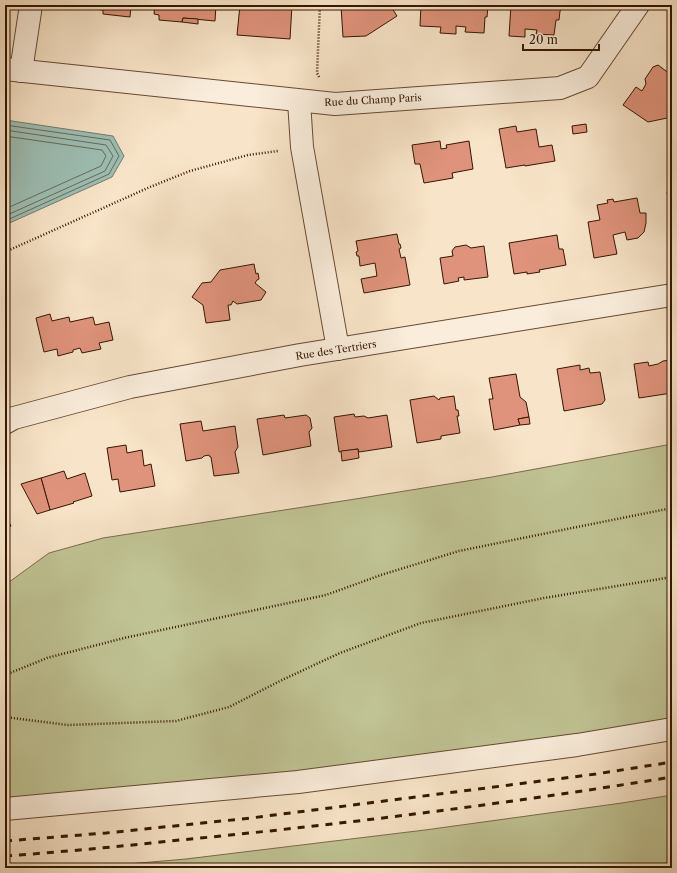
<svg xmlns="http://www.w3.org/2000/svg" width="677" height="873" font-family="'Libre Caslon Text',serif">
<rect width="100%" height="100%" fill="#f8e4c8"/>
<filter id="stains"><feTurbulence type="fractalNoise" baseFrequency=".005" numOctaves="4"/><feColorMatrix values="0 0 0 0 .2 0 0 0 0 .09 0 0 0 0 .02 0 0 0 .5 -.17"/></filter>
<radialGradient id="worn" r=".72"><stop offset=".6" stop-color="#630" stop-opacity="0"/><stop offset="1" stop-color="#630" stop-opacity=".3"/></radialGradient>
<g fill="#c0c394" stroke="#7a6c4a">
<path d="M672,444v293l-667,78v-230l44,-32 54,-15 246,-38 143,-23z"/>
<path d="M672,795v73h-591l105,-9 239,-29 197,-27z"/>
</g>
<path fill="#9dbfb5" stroke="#737b6d" d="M5,120l108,16 11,20 -12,21 -107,48z"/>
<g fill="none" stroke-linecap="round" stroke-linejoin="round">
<g stroke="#686a5a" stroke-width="1">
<path d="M5,125l105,15 9,16 -10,18 -104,47"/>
<path d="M5,130l101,15 7,11 -8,15 -100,45"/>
<path d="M5,136l97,14 4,6 -5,10 -96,43"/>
</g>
</g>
<g fill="#e0937c" stroke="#341600">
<path d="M90,5h41l-1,12 -27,-3v-4l-10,-1z"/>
<path d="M155,5h61l-1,16 -32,-3 -1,4 -23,-2v-5l-5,-1z"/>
<path d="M240,5h52l-2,34 -53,-4z"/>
<path d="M357,5h33l7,11 -31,20 -23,1 -2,-31z"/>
<path d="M421,5h67l-1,12h-2l-1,16 -19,-1 1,-5 -10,-1v8l-16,-1 1,-6 -21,-1z"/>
<path d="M511,5h55l-6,6 -1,9h-3l-2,15 -18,-1 1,-4 -12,-1v8l-16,-1z"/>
<path d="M183,18l15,1v5l-16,-2z"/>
<path d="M658,65l12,9 2,-1v44l-24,5 -25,-17 13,-18 6,4 4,-7 -1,-5 8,-12z"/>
<path d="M586,124l1,8 -14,2 -1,-8z"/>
<path d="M516,126l1,6 19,-3 3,18 13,-2 3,16 -30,5v-1l-19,3 -7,-39z"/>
<path d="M440,141l1,8 6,-1 -1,-3 23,-4 4,28 -21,4 1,5 -29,5 -4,-19h-5l-3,-19z"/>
<path d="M672,191v17l-2,1 -3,-17z"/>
<path d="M637,198l3,15h6v10l-2,9 -6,6 -11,2 -2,-8 -12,3 4,19 -23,4 -6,-36 12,-2 -3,-15 11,-2 -1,-3 6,-1 1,3z"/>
<path d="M397,234l2,10h1l1,4 -2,1 2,9 4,-1 5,28 -46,8 -3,-14 16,-3 -2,-13 -15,3 -1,-10h-2l-1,-4 2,-1 -2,-10z"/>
<path d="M557,235l2,14h4l3,16 -27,5 1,2 -13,2v-2l-13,2 -5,-31z"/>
<path d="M466,245l5,3 13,-2 4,31 -24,3v-3l-6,1 1,3 -15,3 -4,-26 13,-2 -1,-5 3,-4z"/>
<path d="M254,264l2,10 2,-1 1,6 -2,1 -2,3 11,9 -5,8 -24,4 -4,-3 -2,4h-3l2,15 -24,3 -3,-18 -11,-8 10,-14 9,-1 9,-12z"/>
<path d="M50,314l2,7 17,-4 1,5 23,-5 2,8 14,-3 4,18 -14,3 2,6 -19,4 -2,-5 -7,2v2l-15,4 -1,-7 -13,3 -8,-34z"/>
<path d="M671,360h1v33l-33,5 -5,-34 14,-2 1,4 9,-2 5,-3z"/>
<path d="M580,365v5l9,-2 1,5 10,-1 5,28 -3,4 -38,7 -7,-42z"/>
<path d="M516,374l4,23 6,5 3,15 -11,2 2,6 -26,5 -5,-31h4l-4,-21z"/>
<path d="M434,396l5,4 1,-2 14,-2 2,14h2l1,6h-2l3,17 -19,3v3l-24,4 -7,-43z"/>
<path d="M354,414l1,3 9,-1 4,2 19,-3 5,32 -33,5 -1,-3 -19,3 -5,-35z"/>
<path d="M284,415l1,3 21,-3 4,3 2,10 -3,4 2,14 -48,9 -6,-36z"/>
<path d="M529,417l1,7 -10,1 -2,-6z"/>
<path d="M201,421l2,10 32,-5 3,21 -3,5 4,21 -25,3 -3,-19h-1l-1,-2 -5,1 -2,2 -16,3 -6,-37z"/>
<path d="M126,445l1,8 15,-3 2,16 7,-2 4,22 -35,6 -2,-13 -6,1 -5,-32z"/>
<path d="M358,449l1,9 -17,3 -1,-10z"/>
<path d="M64,471l3,8 18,-6 7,23 -19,6 1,1 -24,7 -9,-32z"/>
<path d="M41,478l9,32 -13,4 -16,-30z"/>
<path d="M5,515l6,11 -6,3z"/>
</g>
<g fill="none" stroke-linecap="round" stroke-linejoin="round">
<g stroke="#654a32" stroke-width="24">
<g id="minor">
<path d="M5,69l330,35 225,-16 28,-11 50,-72"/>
<path d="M21,71l10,-66"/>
<path d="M299,101l3,46 36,202"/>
<path d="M5,423l9,-5 116,-31 170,-32 372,-60"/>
<path d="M5,809l293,-27 279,-37 95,-16"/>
</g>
</g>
<g stroke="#341600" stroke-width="2.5" stroke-dasharray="1 2" stroke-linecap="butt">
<path d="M319,77l-2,-4 3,-68"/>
<path d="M5,252l145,-65 40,-16 58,-16 30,-4"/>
<path d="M5,675l42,-17 77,-20 202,-43 55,-20 78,-24 118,-24 95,-19"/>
<path d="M5,717l63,8 108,-4 53,-14 53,-27 58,-27 81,-30 123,-25 128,-21"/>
</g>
<use href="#minor" stroke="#faeddb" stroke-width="22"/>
<g stroke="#341600" stroke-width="3" stroke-dasharray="7 7" stroke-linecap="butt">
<path d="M5,841l101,-8 145,-15 345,-44 76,-12"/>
<path d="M5,856c55,-4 110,-9 165,-15 168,-16 335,-37 502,-64"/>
</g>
</g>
<g text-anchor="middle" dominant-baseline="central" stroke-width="4" stroke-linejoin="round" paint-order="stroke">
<g font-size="10" fill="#341600" stroke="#faeddb">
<text transform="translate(373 100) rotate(-3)">Rue du Champ Paris</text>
<text transform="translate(336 350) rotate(-9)">Rue des Tertriers</text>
</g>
</g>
<rect width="677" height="873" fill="none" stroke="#f8e4c8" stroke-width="20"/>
<rect x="6" y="6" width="665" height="861" fill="none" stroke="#341600" stroke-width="2"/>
<rect x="10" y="10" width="657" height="853" fill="none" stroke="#341600"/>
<path d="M523 44v6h76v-6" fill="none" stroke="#341600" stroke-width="2"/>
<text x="529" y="44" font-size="12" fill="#341600" stroke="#faeddb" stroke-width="3" paint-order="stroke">20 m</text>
<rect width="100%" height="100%" filter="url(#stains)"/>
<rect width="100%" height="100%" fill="url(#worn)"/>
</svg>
